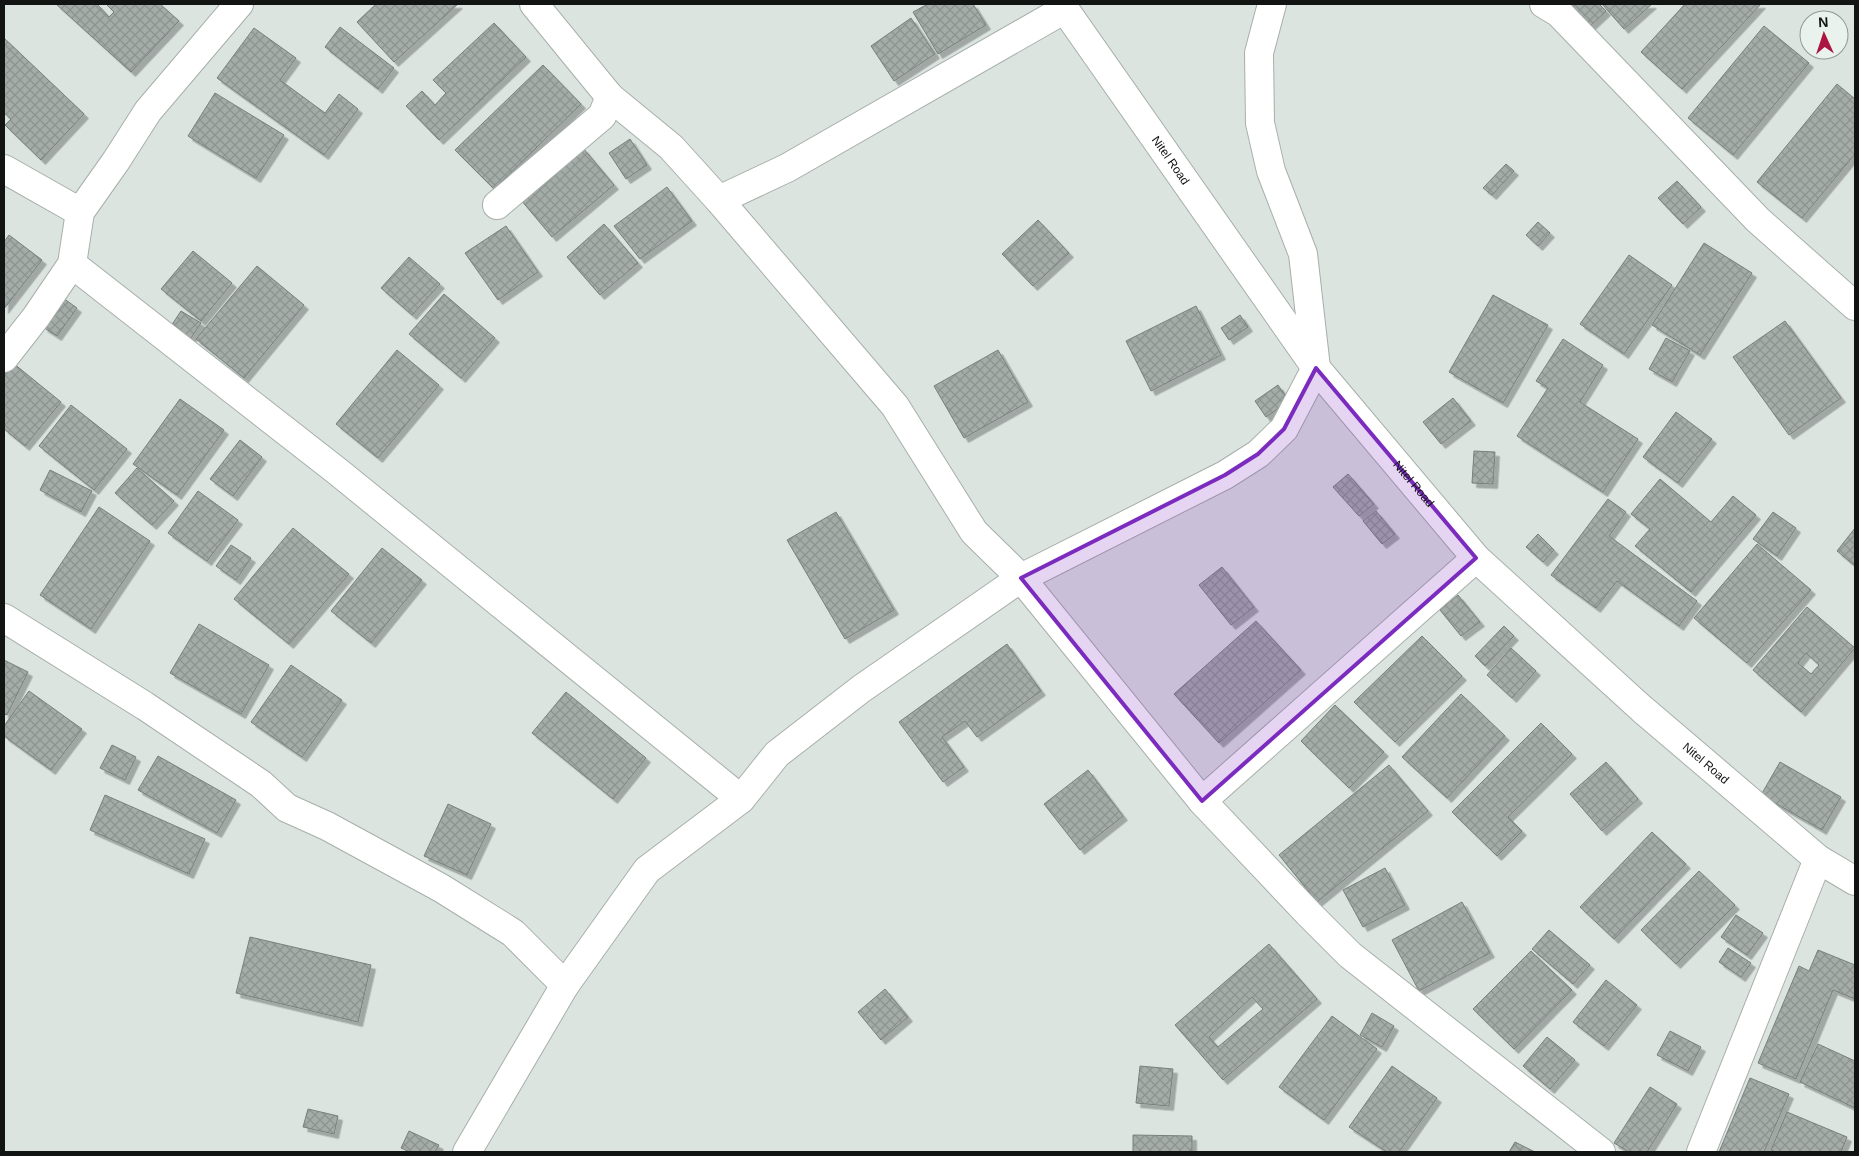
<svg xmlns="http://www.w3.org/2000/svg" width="1859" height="1156" font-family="Helvetica,sans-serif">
<defs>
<pattern id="building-cross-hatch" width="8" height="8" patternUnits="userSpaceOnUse" patternTransform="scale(1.25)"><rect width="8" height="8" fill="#a4aca8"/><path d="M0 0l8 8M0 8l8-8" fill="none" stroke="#8c9390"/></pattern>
<filter id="shadow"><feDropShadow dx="4.5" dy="4.5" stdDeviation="0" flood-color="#0004"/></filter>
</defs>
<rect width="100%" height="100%" fill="#dce4e0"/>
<g fill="url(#building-cross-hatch)" stroke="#78807b" fill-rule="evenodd" filter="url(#shadow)">
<path d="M56,4h41l12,13 5,-5 -8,-8h54l19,17 -48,51z"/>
<path d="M376,4h82l-64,58 -37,-40z"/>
<path d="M928,4h45l13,21 -48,29 -25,-42z"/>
<path d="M1567,4h32l7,7 -18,17z"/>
<path d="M1602,4h50l-28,25z"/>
<path d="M1685,4h76l-79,85 -41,-37z"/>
<path d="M911,18l24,36 -41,27 -23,-35z"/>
<path d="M494,23l32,34 -87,83 -33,-34 16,-15 13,14 11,-12 -13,-13z"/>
<path d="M1764,26l45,37 -76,92 -45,-37z"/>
<path d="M340,27l54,41 -16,21 -53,-42z"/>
<path d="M254,28l42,30 -16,22 45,33 14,-19 19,15 -34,46 -107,-77z"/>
<path d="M4,38l80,76 -43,46 -36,-35 6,-6 -7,-6z"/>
<path d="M543,65l38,39 -87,85 -39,-39z"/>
<path d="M1837,84l18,15v55l-53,64 -45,-36z"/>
<path d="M215,93l69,42 -28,43 -68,-42z"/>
<path d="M630,139l17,26 -21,14 -17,-26z"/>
<path d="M583,148l31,37 -62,52 -31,-37z"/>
<path d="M1506,164l8,7 -22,24 -9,-7z"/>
<path d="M1677,181l24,26 -18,17 -25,-26z"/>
<path d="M667,187l25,34 -52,38 -26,-33z"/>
<path d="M1038,220l31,33 -36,33 -31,-32z"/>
<path d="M1538,222l12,11 -12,13 -12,-11z"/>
<path d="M604,224l34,39 -38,32 -33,-38z"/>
<path d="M506,226l32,46 -40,28 -33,-47z"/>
<path d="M9,235l33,25 -38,49v-67z"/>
<path d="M1704,243l48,30 -52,82 -48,-30z"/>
<path d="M193,251l39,32 -31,38 -40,-32z"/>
<path d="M1629,255l43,30 -48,69 -44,-30z"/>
<path d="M409,257l31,27 -28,31 -31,-27z"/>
<path d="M257,266l47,39 -60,73 -48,-39z"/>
<path d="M444,294l51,44 -34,40 -52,-44z"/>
<path d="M1493,295l55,30 -45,78 -54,-31z"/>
<path d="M63,298l14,10 -20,28 -14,-9z"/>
<path d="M1196,306l25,49 -70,36 -25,-50z"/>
<path d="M181,311l20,12 -12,18 -20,-12z"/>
<path d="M1240,315l8,12 -19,13 -8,-12z"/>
<path d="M1785,321l56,77 -52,37 -56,-78z"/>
<path d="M1666,338l24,13 -18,31 -23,-13z"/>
<path d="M1563,339l40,26 -23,37 58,37 -35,53 -86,-56 31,-48 -12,-7z"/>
<path d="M397,350l42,35 -61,73 -42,-34z"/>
<path d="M998,350l30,52 -64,36 -30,-52z"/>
<path d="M13,363l48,39 -36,44 -21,-17v-55z"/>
<path d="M1278,385l11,16 -23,16 -11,-16z"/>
<path d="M1453,398l18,23 -30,23 -18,-22z"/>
<path d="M180,399l44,31 -47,65 -44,-31z"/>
<path d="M71,405l56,44 -33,41 -55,-44z"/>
<path d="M1676,412l36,27 -34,44 -35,-26z"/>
<path d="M240,440l22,17 -29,39 -23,-17z"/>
<path d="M1474,451l21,1 -2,32 -21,-1z"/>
<path d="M137,468l37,33 -22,24 -37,-32z"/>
<path d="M50,470l42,21 -11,21 -41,-22z"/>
<path d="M1348,474l26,30 -15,12 -26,-29z"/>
<path d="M1660,479l51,43 22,-26 23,19 -65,77 -56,-46 15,-17 -19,-15z"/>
<path d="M198,491l40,29 -31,41 -39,-28z"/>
<path d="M1608,499l18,13 -17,24 88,65 -18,25 -62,-45 -21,27 -45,-33z"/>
<path d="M99,507l51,34 -59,88 -51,-34z"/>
<path d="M1376,511l19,23 -13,10 -19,-23z"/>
<path d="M836,512l58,98 -49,29 -58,-99z"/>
<path d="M1773,512l23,16 -19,28 -24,-17z"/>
<path d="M293,528l56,46 -60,70 -55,-45z"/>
<path d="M1855,528v38l-18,-15z"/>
<path d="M1538,534l16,16 -11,12 -17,-15z"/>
<path d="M1757,544l54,46 -64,73 -53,-45z"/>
<path d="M231,545l20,13 -15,22 -20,-14z"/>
<path d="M382,548l40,32 -51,63 -40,-32z"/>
<path d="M1222,567l32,40 -23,18 -32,-40z"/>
<path d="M1458,595l22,27 -19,14 -21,-26z"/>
<path d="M1807,607l48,41 -54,64 -48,-42zM1806,653l13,12 -8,9 -13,-11z"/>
<path d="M1256,621l45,49 -82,73 -45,-49z"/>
<path d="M199,624l70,41 -28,49 -71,-41z"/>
<path d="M1504,626l10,10 -29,30 -10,-10z"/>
<path d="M1422,636l40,40 -67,66 -41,-40z"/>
<path d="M1007,644l34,47 -64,46 -12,-16 -23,16 22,30 -21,15 -44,-60z"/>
<path d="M1511,648l25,23 -24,27 -25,-23z"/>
<path d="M4,660l24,12 -21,43 -3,-1z"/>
<path d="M291,665l51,35 -40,57 -51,-35z"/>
<path d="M29,691l53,38 -31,41 -47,-34v-10z"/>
<path d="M566,692l80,66 -33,41 -81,-66z"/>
<path d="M1461,694l44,42 -58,62 -45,-41z"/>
<path d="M1335,705l49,47 -35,36 -48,-47z"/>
<path d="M1541,723l31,31 -64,63 14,14 -25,25 -45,-44z"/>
<path d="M112,745l24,12 -11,23 -25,-12z"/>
<path d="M158,756l78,44 -19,33 -79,-43z"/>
<path d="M1606,762l32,37 -36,32 -32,-37z"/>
<path d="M1780,762l61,35 -19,33 -61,-35z"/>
<path d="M1389,765l39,46 -111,91 -38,-47z"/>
<path d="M1088,770l35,46 -43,34 -36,-46z"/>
<path d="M105,795l100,44 -16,35 -99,-44z"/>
<path d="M448,804l43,20 -24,51 -43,-19z"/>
<path d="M1652,832l34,32 -72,75 -34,-32z"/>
<path d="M1385,868l20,37 -42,22 -20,-37z"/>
<path d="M1699,871l36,34 -59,59 -35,-34z"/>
<path d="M1462,902l28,51 -71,38 -27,-51z"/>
<path d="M1736,915l27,18 -16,22 -26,-18z"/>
<path d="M1549,930l41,35 -17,19 -41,-35z"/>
<path d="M250,937l121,28 -13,57 -122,-29z"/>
<path d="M1269,944l48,55 -94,81 -48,-55zM1252,997l11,12 -45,38 -9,-10z"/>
<path d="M1728,948l23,15 -10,14 -22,-15z"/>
<path d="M1818,950l37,15v34l-22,-9 -37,89 -38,-16 41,-97 10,5z"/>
<path d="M1531,951l41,39 -58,59 -41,-40z"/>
<path d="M1606,980l31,25 -33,41 -31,-24z"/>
<path d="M885,989l23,28 -27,23 -23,-28z"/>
<path d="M1372,1013l22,13 -12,21 -22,-12z"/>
<path d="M1332,1016l45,33 -53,71 -45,-33z"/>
<path d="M1670,1031l31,16 -13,24 -31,-16z"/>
<path d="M1547,1037l28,23 -25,29 -27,-23z"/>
<path d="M1818,1044l37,17v47l-55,-26z"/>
<path d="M1140,1066l33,3 -4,37 -33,-3z"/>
<path d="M1392,1066l45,32 -38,54h-12l-38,-25z"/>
<path d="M1750,1078l39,16 -25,58h-45z"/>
<path d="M1650,1087l27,17 -30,48h-18l-15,-9z"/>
<path d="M308,1109l30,7 -4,18 -31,-7z"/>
<path d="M1787,1112l60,25 -6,15h-65l-5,-2z"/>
<path d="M409,1131l30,14 -4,7h-25l-9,-4z"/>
<path d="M1133,1135l59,1v16h-59z"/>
<path d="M1515,1142l20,10h-26z"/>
</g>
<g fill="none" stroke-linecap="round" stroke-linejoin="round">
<g stroke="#a7afab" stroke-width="30">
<g id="minor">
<path d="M534,4l76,93 61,50 48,53 68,-32 278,-159"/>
<path id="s1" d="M1061,4l255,364 160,190 166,151 176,150 37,22"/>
<path d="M1544,4l15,9 199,207 97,86"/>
<path d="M4,169l76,43"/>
<path d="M719,200l176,206 79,126 47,46 181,223 107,113 41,41 251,197"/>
<path d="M497,205l105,-89 8,-19"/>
<path d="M72,264l265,207 404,328"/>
<path d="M4,358l32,-41 36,-53 8,-52 36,-51 32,-50 91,-107"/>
<path d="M4,618l141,88 116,78 26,24 40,18 114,62 72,45 52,52"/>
<path d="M1202,801l274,-243"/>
<path d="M467,1152l98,-167 82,-115 94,-71 36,-45 84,-65 160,-111 204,-103 33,-21 26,-25 32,-61 -13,-114 -32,-83 -11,-48 -1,-70 13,-49"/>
<path d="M1701,1152l117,-293"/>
</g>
</g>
<use href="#minor" stroke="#fff" stroke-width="28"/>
</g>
<path fill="#7b2cbf" fill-opacity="0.2" stroke="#7b2cbf" stroke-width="4" stroke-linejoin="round" d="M1316,368l160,190 -274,243 -181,-223 204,-103 33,-21 26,-25z"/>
<g text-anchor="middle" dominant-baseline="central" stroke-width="5" stroke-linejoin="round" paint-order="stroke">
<g font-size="12" fill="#111413" stroke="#e9f2ed">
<text stroke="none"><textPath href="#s1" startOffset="191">Nitel Road</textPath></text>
<text stroke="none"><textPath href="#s1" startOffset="596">Nitel Road</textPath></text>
<text stroke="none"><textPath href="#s1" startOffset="1001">Nitel Road</textPath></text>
</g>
</g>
<rect width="1859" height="1156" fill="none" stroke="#111413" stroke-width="10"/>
<g transform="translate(1824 35) rotate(357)"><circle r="24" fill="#e9f2ed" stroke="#939996"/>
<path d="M0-4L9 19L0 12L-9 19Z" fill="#ab1641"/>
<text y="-8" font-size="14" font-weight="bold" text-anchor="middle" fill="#111413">N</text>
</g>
</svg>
